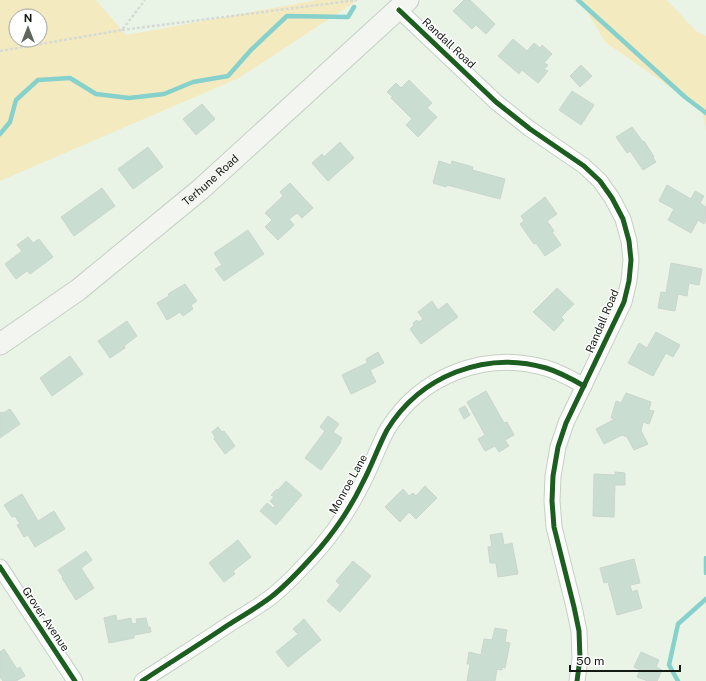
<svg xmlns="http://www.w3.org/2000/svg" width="706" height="681" font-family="'Public Sans',sans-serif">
<rect width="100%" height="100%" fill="#e9f4e7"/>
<g fill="#f4eac0" fill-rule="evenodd">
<path d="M0,0h96l30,35 191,-35h41l-119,78 -239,103zM16,16h24v24h-24z"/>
<path d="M580,0h87l29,31 10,5v95l-4,-22 -97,-67z"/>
</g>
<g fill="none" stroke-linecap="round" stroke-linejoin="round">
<g stroke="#86d1cb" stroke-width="4.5">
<path d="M578,0l107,97 21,16"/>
<path d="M0,134l10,-12 6,-22 22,-20 32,-2 26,16 33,4 35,-4 29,-12 35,-6 23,-26 36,-34 61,1 6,-10"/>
<path d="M706,558v15"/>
<path d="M678,681l-9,-16 9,-41 28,-25"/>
</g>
</g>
<g fill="#c9ded1" stroke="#cad5cd">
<path d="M464,0h6l25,24 -9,10 -10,-9 -4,4 -19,-18z"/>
<path d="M513,39l14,12 7,-8 6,5 2,-3 10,9 -8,9 4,2 -4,4 4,2 -10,12 -16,-13 -3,4 -21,-18z"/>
<path d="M581,65l11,11 -12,11 -10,-11z"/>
<path d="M409,80l23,23 -5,5 10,9 -19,20 -12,-12 6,-6 -21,-21 2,-1 -6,-5 9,-9 5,5z"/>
<path d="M572,91l22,14 -13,20 -22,-15z"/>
<path d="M202,104l13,15 -19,16 -13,-16z"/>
<path d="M632,127l11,15 1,-1 10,16 -1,1 3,4 -13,8 -13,-19 -3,2 -11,-16z"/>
<path d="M340,142l14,16 -26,23 -16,-18 10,-9 2,3z"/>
<path d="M148,147l15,20 -30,22 -15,-20z"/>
<path d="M439,161l12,4 1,-4 21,6 -1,3 33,9 -5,20 -53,-14 -1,2 -13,-4z"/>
<path d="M290,183l23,25 -11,10 -5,-5 -8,6 5,6 -16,15 -13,-13 7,-7 -7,-7 18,-17 -3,-4z"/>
<path d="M667,185l24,14 4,-8 9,5 -4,7 6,4v13l-2,4 -6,-4 -7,13 -23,-13 6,-11 -15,-8z"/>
<path d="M102,188l13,18 -41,30 -13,-19z"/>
<path d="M545,197l12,17 -10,7 7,10 -2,1 9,13 -16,11 -9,-13 -2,1 -14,-20 4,-3 -3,-5z"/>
<path d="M248,230l16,24 -40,27 -9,-12 7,-4 -8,-12z"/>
<path d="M28,237l5,6 6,-4 14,18 -23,17 -3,-3 -11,8 -11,-15 17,-13 -5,-6z"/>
<path d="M671,263l31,6 -3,16 -10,-2 -2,13 -9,-2 -3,17 -17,-3 3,-16 5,1z"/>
<path d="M185,284l12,17 -6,4 2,4 -10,7 -3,-4 -13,8 -10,-17 12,-7 -1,-2z"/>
<path d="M557,288l17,16 -13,13 3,3 -10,11 -21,-19z"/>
<path d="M432,301l6,9 9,-7 11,14 -37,27 -11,-15 4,-4 -1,-2 4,-3 2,2 4,-3 -5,-7z"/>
<path d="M127,321l10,15 -13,10 1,2 -15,10 -12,-17z"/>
<path d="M656,332l24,13 -7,12 -7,-4 -13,23 -25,-13 11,-20 8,5z"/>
<path d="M378,352l6,11 -14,7 6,12 -25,12 -9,-19 25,-12 -1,-4z"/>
<path d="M70,356l13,18 -31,22 -12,-18z"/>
<path d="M486,391l18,32 3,-1 7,13 -9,5 4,6 -10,6 -4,-6 -10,5 -7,-12 7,-4 -18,-33z"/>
<path d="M626,393l25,9 -2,8 5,1 -5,13 -6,-2 -2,9 7,13 -14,6 -7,-13 -5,-2 -18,9 -8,-15 19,-10 -4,-1 5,-17 5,2z"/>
<path d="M465,406l5,9 -6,4 -5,-10z"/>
<path d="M10,409l10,15 -20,14v-25l1,-1 2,1z"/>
<path d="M328,416l11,8 -6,8 9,6 -2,3 1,1 -20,28 -16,-12 20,-27 -5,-4z"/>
<path d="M218,427l4,5 2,-1 11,15 -10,8 -11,-15 1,-2 -3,-5z"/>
<path d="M615,472l10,1v12h-10l-1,32 -21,-1 1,-42 21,1z"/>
<path d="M286,481l16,14 -26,30 -16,-14 7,-8 6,5 2,-2 -5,-5 4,-4 -3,-2 6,-6 1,1z"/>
<path d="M425,486l12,12 -21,21 -7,-7 -9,10 -15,-15 18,-18 6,7 4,-3 3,3z"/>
<path d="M22,494l16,27 16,-10 11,18 -30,18 -7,-12 -4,2 -7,-12 3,-1 -5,-8 -3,1 -8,-12z"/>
<path d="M502,533l2,12 8,-2 6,31 -20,3 -2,-14h-6l-2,-16 4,-1 -2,-11z"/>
<path d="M238,540l13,17 -18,14 2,3 -11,8 -15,-19z"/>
<path d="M86,551l6,9 -11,8 13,20 -18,12 -14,-22 1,-1 -5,-7z"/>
<path d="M634,559l6,24 -10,2 2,7 5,-2 5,18 -25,7 -9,-33 -4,1 -4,-15z"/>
<path d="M353,561l18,15 -31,36 -13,-11 13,-16 -4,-4z"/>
<path d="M116,615l1,6 14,-3 1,6 5,-1 -1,-4 10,-1 2,9h2l1,5 -17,3v3l-25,5 -5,-25z"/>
<path d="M304,619l17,21 -33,27 -12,-15 22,-18 -5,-5z"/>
<path d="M495,628l12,2 -2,12 5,1 -5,25 -3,-1v3l-5,-1 -2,12h-28l3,-17h-3l2,-12 12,3 3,-16 8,1z"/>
<path d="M4,649l13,20 3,-2 5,9 -9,5h-13l-3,-4v-25z"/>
<path d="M641,652l18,8 -3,7 6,3 -5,11h-9l-11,-4 3,-7 -6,-3z"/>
</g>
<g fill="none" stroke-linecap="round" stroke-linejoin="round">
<g stroke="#c6cfc5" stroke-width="17">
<g id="street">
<path d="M399,10l97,92 34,27 54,37 16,15 12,17 11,21 6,22 2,19 -2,21 -5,21 -58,121 -8,24 -5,29 -1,25 2,26 20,80 5,24 1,28 -3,22"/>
<path d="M0,567l75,114"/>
<path d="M142,681c29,-19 58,-37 86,-56 14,-9 30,-18 43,-28 18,-14 34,-32 49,-49 17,-20 32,-43 43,-66 9,-17 15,-35 24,-52 33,-54 98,-80 159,-62 13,4 26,11 38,18"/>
</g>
</g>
<g stroke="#c6cfc5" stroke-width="23">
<g id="secondary">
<path id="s1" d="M0,344l78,-54 123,-101 207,-189"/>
</g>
</g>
<g stroke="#d6dad5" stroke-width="2.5" stroke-dasharray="3 2" stroke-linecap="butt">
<path d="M122,30l235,-30"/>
<path d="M0,51l122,-21 23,-30"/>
</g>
<use href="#street" stroke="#fcfdfb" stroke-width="15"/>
<use href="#secondary" stroke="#f3f5f0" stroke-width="21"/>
<g stroke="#fff" stroke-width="8">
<g id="cycleway">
<path d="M399,10l97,92 34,27 54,37 16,15 12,17 11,21 6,22 2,19 -2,21 -5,21 -58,121 -8,24 -5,29 -1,25 2,26 20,80 5,24 1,28 -3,22"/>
<path d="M0,567l75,114"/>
<path d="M142,681c29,-19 58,-37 86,-56 14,-9 30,-18 43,-28 18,-14 34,-32 49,-49 17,-20 32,-43 43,-66 9,-17 15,-35 24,-52 33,-54 98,-80 159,-62 13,4 26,11 38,18"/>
</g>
</g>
<use href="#cycleway" stroke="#1b5e20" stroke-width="5"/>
</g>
<g text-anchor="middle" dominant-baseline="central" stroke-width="3" stroke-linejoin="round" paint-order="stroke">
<g font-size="11" fill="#141b13" stroke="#fff">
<text transform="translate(449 43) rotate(43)">Randall Road</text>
<text stroke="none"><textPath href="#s1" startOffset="267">Terhune Road</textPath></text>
<text transform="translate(602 321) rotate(-67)">Randall Road</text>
<text transform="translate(348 484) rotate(-61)">Monroe Lane</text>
<text transform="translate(46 619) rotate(56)">Grover Avenue</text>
</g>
</g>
<g transform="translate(28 28)"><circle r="19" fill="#ffffff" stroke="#a1a4a1"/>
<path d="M0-3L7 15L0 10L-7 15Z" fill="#5f675d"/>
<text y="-6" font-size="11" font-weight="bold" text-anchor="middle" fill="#141b13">N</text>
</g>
<path d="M570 665v6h110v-6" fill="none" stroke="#141b13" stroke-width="2"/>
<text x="576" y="665" font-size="12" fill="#141b13" stroke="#ffffff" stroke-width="3" paint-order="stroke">50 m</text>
</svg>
